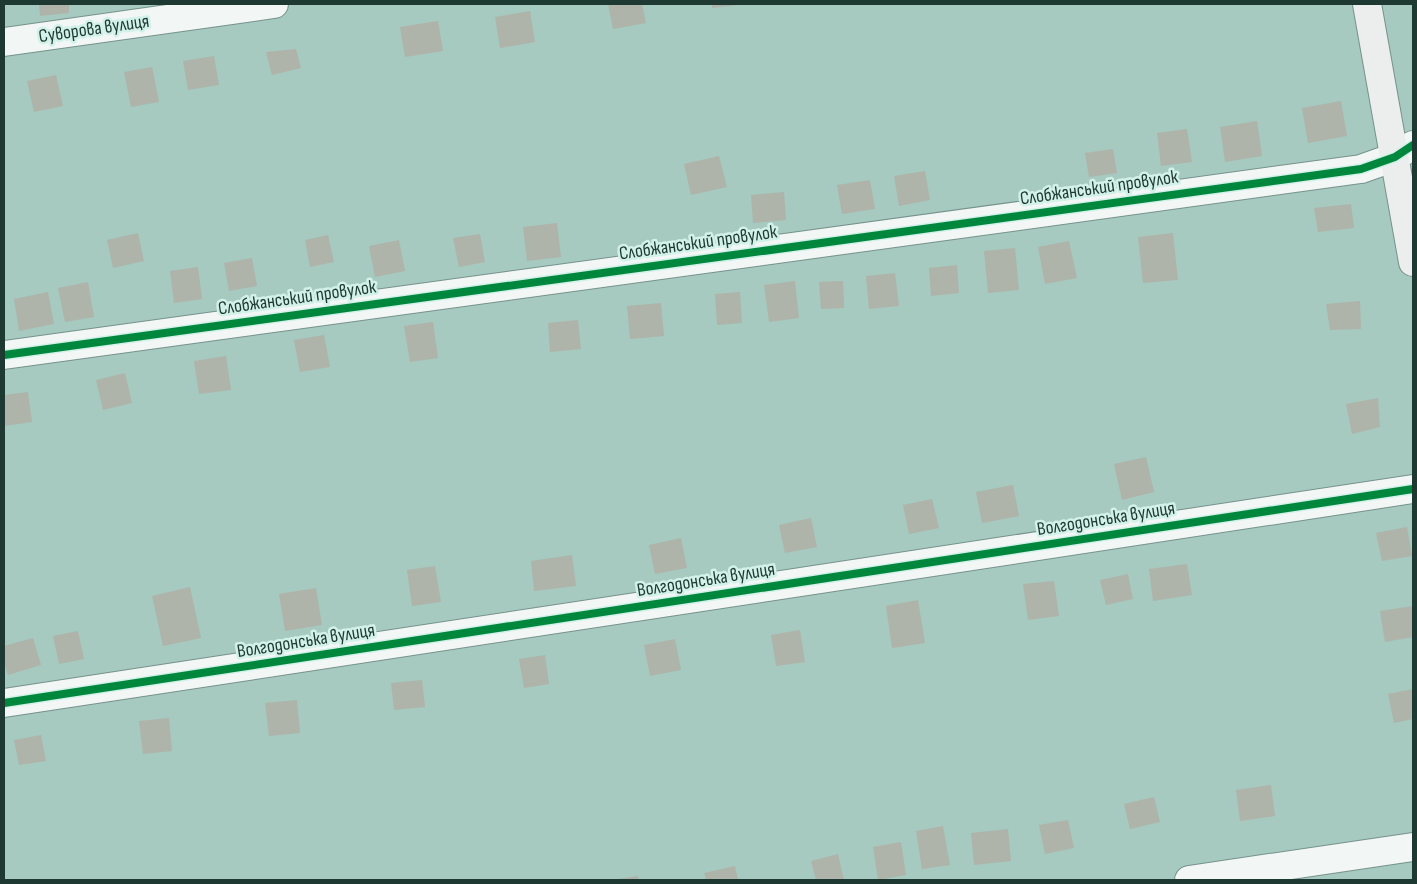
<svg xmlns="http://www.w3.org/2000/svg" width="1417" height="884" font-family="'Sofia Sans Condensed',sans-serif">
<rect width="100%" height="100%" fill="#a6c9c0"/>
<g fill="#aeb4aa">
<path d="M39,4h30v9l-29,3z"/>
<path d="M608,4h34l4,19 -33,6z"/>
<path d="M712,4h25v1l-25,3z"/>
<path d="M530,11l5,31 -35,6 -5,-31z"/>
<path d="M438,21l5,30 -38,6 -5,-30z"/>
<path d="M296,49l5,19 -29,7 -6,-23z"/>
<path d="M214,56l5,29 -31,5 -5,-29z"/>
<path d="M152,67l7,35 -28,5 -7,-35z"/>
<path d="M56,75l7,31 -29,6 -7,-31z"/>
<path d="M1341,101l6,35 -39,7 -6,-35z"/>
<path d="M1257,121l5,35 -37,6 -5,-35z"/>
<path d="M1187,129l5,33 -31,4 -4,-33z"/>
<path d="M1113,149l4,24 -28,4 -4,-24z"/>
<path d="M719,156l8,31 -36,8 -7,-31z"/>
<path d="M925,171l5,29 -31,6 -5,-30z"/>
<path d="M870,180l5,29 -33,5 -5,-29z"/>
<path d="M784,192l2,28 -33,3 -2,-28z"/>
<path d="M1351,204l3,24 -36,4 -4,-24z"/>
<path d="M557,223l4,34 -34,4 -4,-34z"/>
<path d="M138,233l6,28 -31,7 -6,-28z"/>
<path d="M1173,233l5,47 -35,3 -5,-46z"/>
<path d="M480,234l5,28 -26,5 -6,-29z"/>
<path d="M328,235l6,27 -24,5 -5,-27z"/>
<path d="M399,240l6,31 -30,6 -6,-31z"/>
<path d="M1069,241l8,37 -32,6 -7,-37z"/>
<path d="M1015,248l4,42 -31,3 -4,-42z"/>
<path d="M252,258l5,28 -28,5 -5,-28z"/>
<path d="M957,265l2,28 -28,3 -2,-28z"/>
<path d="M198,267l4,32 -28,4 -4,-32z"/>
<path d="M895,273l4,33 -30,3 -3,-33z"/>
<path d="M795,281l4,37 -30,4 -5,-37z"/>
<path d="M843,281l1,27 -23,1 -2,-27z"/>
<path d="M88,282l6,35 -29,5 -7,-34z"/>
<path d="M48,292l6,32 -35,7 -5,-32z"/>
<path d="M740,292l2,31 -25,2 -2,-31z"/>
<path d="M1360,301l1,28 -31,1 -4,-26z"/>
<path d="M661,303l3,33 -34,3 -3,-33z"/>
<path d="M578,320l3,29 -31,3 -2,-29z"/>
<path d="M433,322l5,36 -28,4 -6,-36z"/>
<path d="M324,335l6,32 -30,5 -6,-32z"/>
<path d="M226,356l5,34 -32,4 -5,-33z"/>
<path d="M125,373l7,30 -29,7 -7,-30z"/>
<path d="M28,392l4,30 -28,4v-31z"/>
<path d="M1378,398l2,29 -28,7 -6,-30z"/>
<path d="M1146,457l8,35 -32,8 -8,-36z"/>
<path d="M1013,485l6,31 -37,7 -6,-31z"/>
<path d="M932,499l7,29 -30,6 -6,-29z"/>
<path d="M811,518l6,29 -32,6 -6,-28z"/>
<path d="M1407,527l5,29 -30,5 -6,-28z"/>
<path d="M681,538l6,30 -32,6 -6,-29z"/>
<path d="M572,555l4,31 -42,5 -3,-30z"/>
<path d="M1187,564l5,31 -39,6 -4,-32z"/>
<path d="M435,566l6,36 -29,4 -5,-36z"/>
<path d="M1128,574l5,25 -27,6 -6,-25z"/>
<path d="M1054,581l5,35 -31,4 -5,-36z"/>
<path d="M190,587l11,51 -38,8 -11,-50z"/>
<path d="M316,588l6,37 -37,6 -6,-37z"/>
<path d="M918,600l7,43 -33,5 -6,-42z"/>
<path d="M1413,606v31l-28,5 -5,-31z"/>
<path d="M800,630l5,32 -29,4 -5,-31z"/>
<path d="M78,631l6,28 -25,5 -6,-28z"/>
<path d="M33,638l8,27 -33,10 -4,-13v-16z"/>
<path d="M675,639l6,31 -31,6 -6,-31z"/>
<path d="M545,655l4,29 -25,4 -5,-29z"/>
<path d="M422,680l3,27 -31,3 -3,-27z"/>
<path d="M1413,689v30l-19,4 -6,-29z"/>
<path d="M297,700l3,33 -31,3 -4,-33z"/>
<path d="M169,718l3,33 -29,3 -4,-33z"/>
<path d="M41,735l5,26 -27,4 -5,-25z"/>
<path d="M1271,785l4,31 -35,5 -4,-31z"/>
<path d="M1154,797l6,25 -30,7 -6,-25z"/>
<path d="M1068,820l6,28 -29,6 -6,-29z"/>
<path d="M943,826l7,39 -28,4 -6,-38z"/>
<path d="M1008,829l3,32 -37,4 -3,-32z"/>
<path d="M901,842l5,33 -28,5 -5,-33z"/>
<path d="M838,854l6,26h-28l-5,-19z"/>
<path d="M735,866l3,14h-32l-2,-7z"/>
<path d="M638,876l1,4h-21v-1z"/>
</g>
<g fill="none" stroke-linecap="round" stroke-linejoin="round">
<g stroke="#76928b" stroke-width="30">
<g id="street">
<path d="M4,42l270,-38"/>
<path d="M4,355l1357,-186 34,-12 18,-12"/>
<path d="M4,703l1409,-214"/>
<path d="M1189,880l224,-33"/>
</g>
</g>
<g stroke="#76928b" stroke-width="30">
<path id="secondary" d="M1367,4l46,258"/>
</g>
<use href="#street" stroke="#f2f7f6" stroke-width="28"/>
<use href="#secondary" stroke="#eceded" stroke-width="28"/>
<g stroke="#d2f1e8" stroke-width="11">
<g id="cycleway">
<path d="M4,355l1357,-186 34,-12 18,-12"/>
<path d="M4,703l1409,-214"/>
</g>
</g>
<use href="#cycleway" stroke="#00873e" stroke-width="8"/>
</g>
<g text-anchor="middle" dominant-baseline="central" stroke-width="5" stroke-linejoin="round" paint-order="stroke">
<g font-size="19" fill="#1e3932" stroke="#d2f1e8">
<text transform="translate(94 29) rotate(-8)">Суворова вулиця</text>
<text transform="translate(1099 188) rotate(-8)">Слобжанський провулок</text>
<text transform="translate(698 243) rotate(-8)">Слобжанський провулок</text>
<text transform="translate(297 298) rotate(-8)">Слобжанський провулок</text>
<text transform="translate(1106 519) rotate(-9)">Волгодонська вулиця</text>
<text transform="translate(706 580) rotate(-9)">Волгодонська вулиця</text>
<text transform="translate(306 641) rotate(-9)">Волгодонська вулиця</text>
</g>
</g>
<rect width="1417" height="884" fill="none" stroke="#1e3932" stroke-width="10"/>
</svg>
